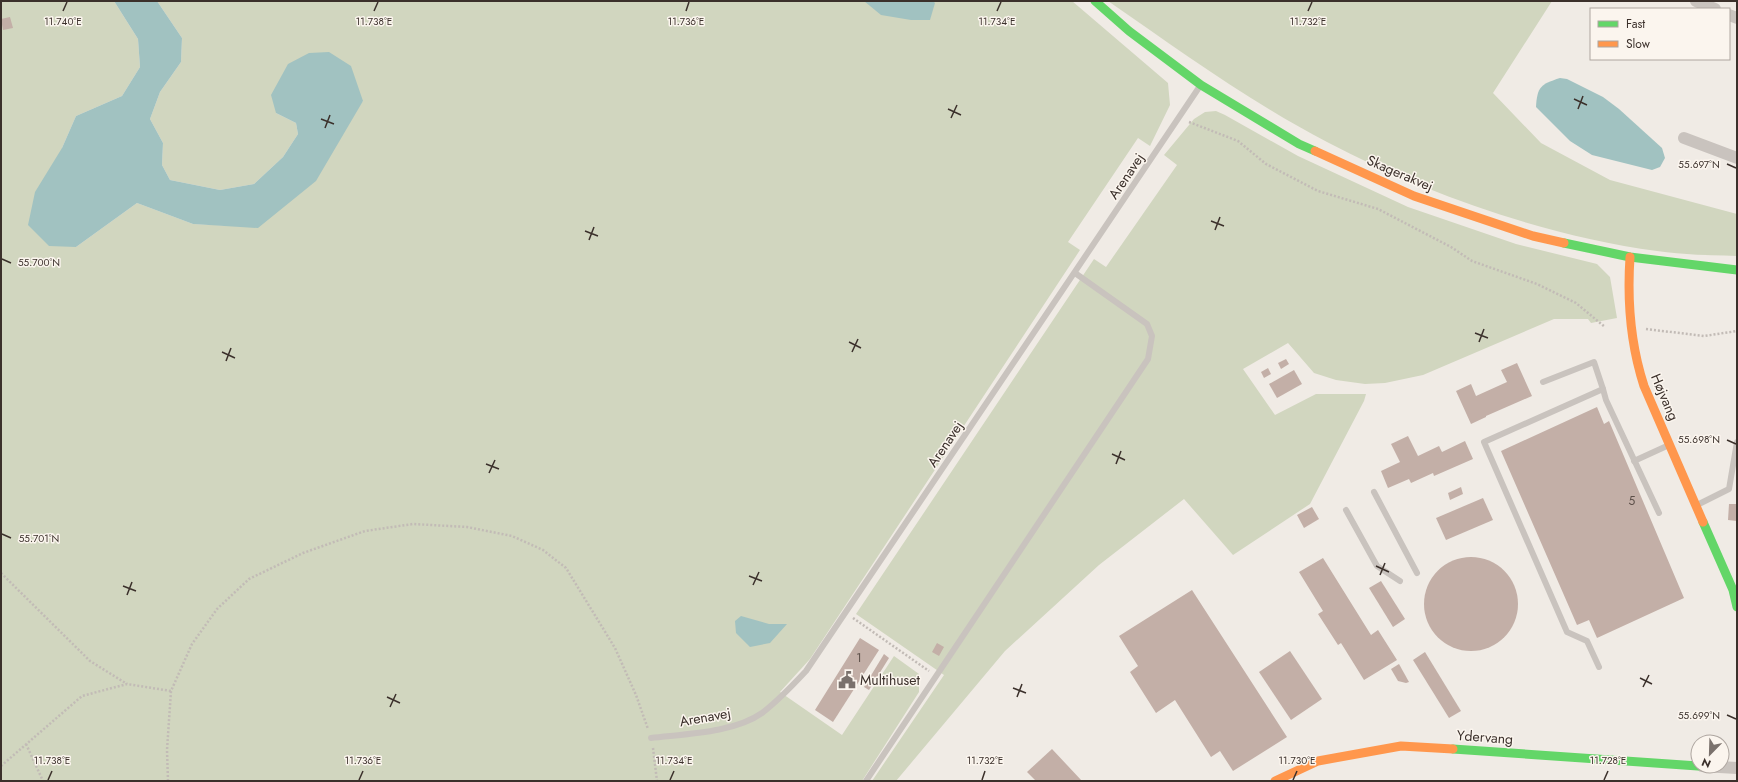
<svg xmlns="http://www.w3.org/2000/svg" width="1738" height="782" font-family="Jost,sans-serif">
<rect width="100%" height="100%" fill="#f0ebe5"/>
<g fill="#d1d6bf">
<path d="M1,1h113l24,38 2,28 -18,29 -46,20 -14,32 14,99 61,-44 56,21 65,3 105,-126 -87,12 20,10 2,11 -15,23 -29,27 -34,6 -50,-10 -8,-15 1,-22 -13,-24 10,-27 21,-30 1,-24 -25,-37h915l96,82 2,22 -20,41 -12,-8 -70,104 12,8 -270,409 -30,33 62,43 52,-79 25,18v18l-57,89h-861z"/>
<path d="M1108,1h444l-59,92 48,50 69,37 127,34v42c-26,-1 -54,-1 -80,-5 -111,-15 -231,-57 -330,-109 -77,-40 -148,-92 -219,-141z"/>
<path d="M1216,111l9,4 73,41 110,51 108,37 81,20 13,13 7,41 -26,5 -3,-4h-34l-131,56 -38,8 -20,1 -29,-4 -22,-7 -26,-30 -45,26 32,46 41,-21h50l-2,7 -54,103 -77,51 -49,-56 -85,66 -94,86 -109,130h-24l72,-106 -88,-61 238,-355 12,8 71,-102 -13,-10 30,-36 11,-7z"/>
</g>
<g fill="#a1c2c1">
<path d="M114,1h43l25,37 -1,24 -21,30 -10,27 13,24 -1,22 8,15 50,10 34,-6 29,-27 15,-23 -2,-11 -20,-10 -5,-18 17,-31 21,-11 20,-1 22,14 12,35 -47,80 -58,47 -65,-4 -56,-21 -61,44 -27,-1 -21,-21 7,-33 27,-44 14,-32 46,-20 18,-29 -2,-28z"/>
<path d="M864,1h69l2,2 -5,17h-19l-30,-5z"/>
<path d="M1560,78l7,1 36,18 16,12 43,39 3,10 -5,9 -8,3 -60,-15 -22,-14 -34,-34c1,-20 5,-23 24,-29z"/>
<path d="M741,616l28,8h18l-17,19 -20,4 -14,-14 -1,-12z"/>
</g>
<g fill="#c3afa7">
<path d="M10,17l3,11 -10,2 -2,-11z"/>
<path d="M1286,359l3,5 -8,5 -3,-6z"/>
<path d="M1517,363l15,33 -46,20v1l-15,7 -15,-33 15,-7 5,12 31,-14 -6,-12z"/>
<path d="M1268,368l3,6 -7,4 -3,-6z"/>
<path d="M1294,370l8,14 -25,14 -8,-14z"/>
<path d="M1597,407l7,17 5,-3 75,177 -87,40 -8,-18 -12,5 -76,-174z"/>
<path d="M1408,436l10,20 21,-10 3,6 23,-11 8,18 -39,17 -1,-3 -22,10 -2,-4 -21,9 -7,-17 19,-9 -9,-18z"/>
<path d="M1461,487l2,7 -13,6 -2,-7z"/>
<path d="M1483,498l10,22 -47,20 -10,-22z"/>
<path d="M1729,504h8v17l-9,-1z"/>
<path d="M1312,507l7,12 -15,9 -7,-13z"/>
<circle cx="1471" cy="604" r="47"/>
<path d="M1323,558l48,77 7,-5 19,30 -33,20 -23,-37 -3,2 -20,-31 5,-3 -24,-39z"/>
<path d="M1381,581l24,38 -12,8 -24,-39z"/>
<path d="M1192,590l95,147 -54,34 -13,-20 -9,6 -36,-57 -19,13 -26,-41 8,-6 -19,-30z"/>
<path d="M860,638l19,12 -46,72 -18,-12z"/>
<path d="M937,643l7,4 -5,9 -7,-4z"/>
<path d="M1290,651l32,48 -31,21 -32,-48z"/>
<path d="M1425,652l36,59 -12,7 -36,-58z"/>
<path d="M884,654l5,4 -20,32 -5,-3z"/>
<path d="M1399,664l10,18 -3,1 -8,-2 -7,-12z"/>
<path d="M1052,749l30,32h-46l-9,-9z"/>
</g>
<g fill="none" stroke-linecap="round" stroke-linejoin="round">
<g stroke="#c2bbb6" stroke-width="2.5" stroke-dasharray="2 2" stroke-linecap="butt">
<path d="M1189,122l49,19 28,23 52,27 60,18 73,38 21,14 65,23 39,19 29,24"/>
<path d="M1646,329l58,7 33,-5"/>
<path d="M1,573l89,88 37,23"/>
<path d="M853,618l76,53"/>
<path d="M26,744l17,37"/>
<path d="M653,748l4,33"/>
<path d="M1,766l81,-70 45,-12 44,7"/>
<path d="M168,781l-1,-31 4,-59 21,-47 25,-35 32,-30 54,-26 62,-22 48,-7 54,3 45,9 31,14 23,18 49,80 21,47 12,34"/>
</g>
<g stroke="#c9c3be" stroke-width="6">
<path d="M1543,382l51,-20 9,27 -119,53 83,190 20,9 12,26"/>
<path d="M1603,389l3,11 53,113"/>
<path d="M1634,461l35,-16"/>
<path d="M1374,492l43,81"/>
<path d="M1697,505l32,-16 8,-47"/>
<path d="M1346,510l31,56 23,15"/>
<path d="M651,738c33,-4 83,-5 111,-25 16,-12 30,-27 44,-42l394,-585"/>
<path d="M866,781l282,-422 4,-23 -5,-12 -72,-51"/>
</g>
<g stroke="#c9c3be" stroke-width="12">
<path d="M1696,1l19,8"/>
<path d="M1729,15l8,3"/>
<path d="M1684,138l53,20"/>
<path d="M1702,766l35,2"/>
</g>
<g stroke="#63d668" stroke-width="9">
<path d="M1095,1l34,30 72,54 98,59 16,7"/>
<path d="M1564,243l66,14 107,13"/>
<path d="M1703,522l30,68 4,17"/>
<path d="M1453,749l245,17"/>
</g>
<g stroke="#ff974d" stroke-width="9">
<path d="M1315,151l99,45 119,40 31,7"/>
<path d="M1630,257c-3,45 0,86 14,129l59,136"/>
<path d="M1275,781l43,-20 83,-15 52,3"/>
</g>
</g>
<path fill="none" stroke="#3b302b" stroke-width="1.5" d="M63,11l4,-9M374,11l4,-9M686,11l3,-9M997,11l4,-9M1308,11l4,-9M1574,99l13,6M948,109l13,6M1578,109l5,-13M951,118l6,-13M321,119l13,5M325,128l5,-13M1727,164l9,4M1211,221l13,5M1215,230l5,-13M585,231l13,5M589,240l5,-13M2,259l9,4M1475,333l13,5M849,342l12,6M1479,342l5,-13M222,352l13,6M852,352l6,-13M226,361l5,-13M1727,440l9,4M1112,454l13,6M486,464l13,5M1116,464l5,-13M489,473l6,-13M2,534l9,4M1376,566l13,6M1380,575l5,-12M749,576l13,5M753,585l6,-13M123,586l13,5M127,595l5,-13M1640,678l12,6M1643,687l6,-12M1013,688l13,5M387,697l13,6M1017,697l5,-13M390,707l6,-13M1727,715l9,4M48,780l4,-9M359,780l4,-9M670,780l4,-9M982,780l3,-9M1293,780l4,-9M1604,780l4,-9"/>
<defs>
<g id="civic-bare" transform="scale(1.38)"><path d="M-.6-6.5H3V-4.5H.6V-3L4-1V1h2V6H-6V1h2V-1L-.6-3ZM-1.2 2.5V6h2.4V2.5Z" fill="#7a716c" stroke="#fbf5ee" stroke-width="2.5" paint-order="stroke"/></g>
</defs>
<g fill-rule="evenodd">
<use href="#civic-bare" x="847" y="680"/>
</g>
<g text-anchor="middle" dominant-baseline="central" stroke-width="3" stroke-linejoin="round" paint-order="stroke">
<g font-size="12" fill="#5d504a">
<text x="1632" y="501">5</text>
<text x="859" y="658">1</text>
</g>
<g font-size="14" fill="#3b302b" stroke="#fbf5ee">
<text transform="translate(1400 173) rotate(23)">Skagerakvej</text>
<text transform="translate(1126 176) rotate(-56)">Arenavej</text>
<text transform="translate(1665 397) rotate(67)">Højvang</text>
<text transform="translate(945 444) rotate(-56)">Arenavej</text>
<text transform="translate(705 717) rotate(-10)">Arenavej</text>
<text transform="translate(1485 737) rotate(4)">Ydervang</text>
</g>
<g font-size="14" fill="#3b302b" stroke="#fbf5ee" text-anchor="start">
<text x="860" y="680">Multihuset</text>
</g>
</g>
<g font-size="10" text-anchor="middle" fill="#3b302b" stroke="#fbf5ee" stroke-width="3" stroke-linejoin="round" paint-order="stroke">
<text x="1308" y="25">11.732°E</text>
<text x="63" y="25">11.740°E</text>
<text x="374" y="25">11.738°E</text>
<text x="686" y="25">11.736°E</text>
<text x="997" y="25">11.734°E</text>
<text x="1699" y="168">55.697°N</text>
<text x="39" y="266">55.700°N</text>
<text x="1699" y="443">55.698°N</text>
<text x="39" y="542">55.701°N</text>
<text x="1699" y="719">55.699°N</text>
<text x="52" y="764">11.738°E</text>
<text x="363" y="764">11.736°E</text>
<text x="674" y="764">11.734°E</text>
<text x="985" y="764">11.732°E</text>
<text x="1297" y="764">11.730°E</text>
<text x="1608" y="764">11.728°E</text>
</g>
<rect width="1738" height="782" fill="none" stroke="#3b302b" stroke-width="4"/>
<rect x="1590" y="8" width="140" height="52" fill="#fbf5ee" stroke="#aea6a0"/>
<rect x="1598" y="21" width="20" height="6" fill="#63d668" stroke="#aea6a0"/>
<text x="1626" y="28" font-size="12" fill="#3b302b">Fast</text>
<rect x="1598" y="41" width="20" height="6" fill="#ff974d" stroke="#aea6a0"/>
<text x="1626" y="48" font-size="12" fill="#3b302b">Slow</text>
<g transform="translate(1710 754) rotate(203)"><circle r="19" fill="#fbf5ee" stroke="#aea6a0"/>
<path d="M0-3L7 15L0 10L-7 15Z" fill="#7a716c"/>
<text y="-6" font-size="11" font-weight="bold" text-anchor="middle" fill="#3b302b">N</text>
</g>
</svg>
